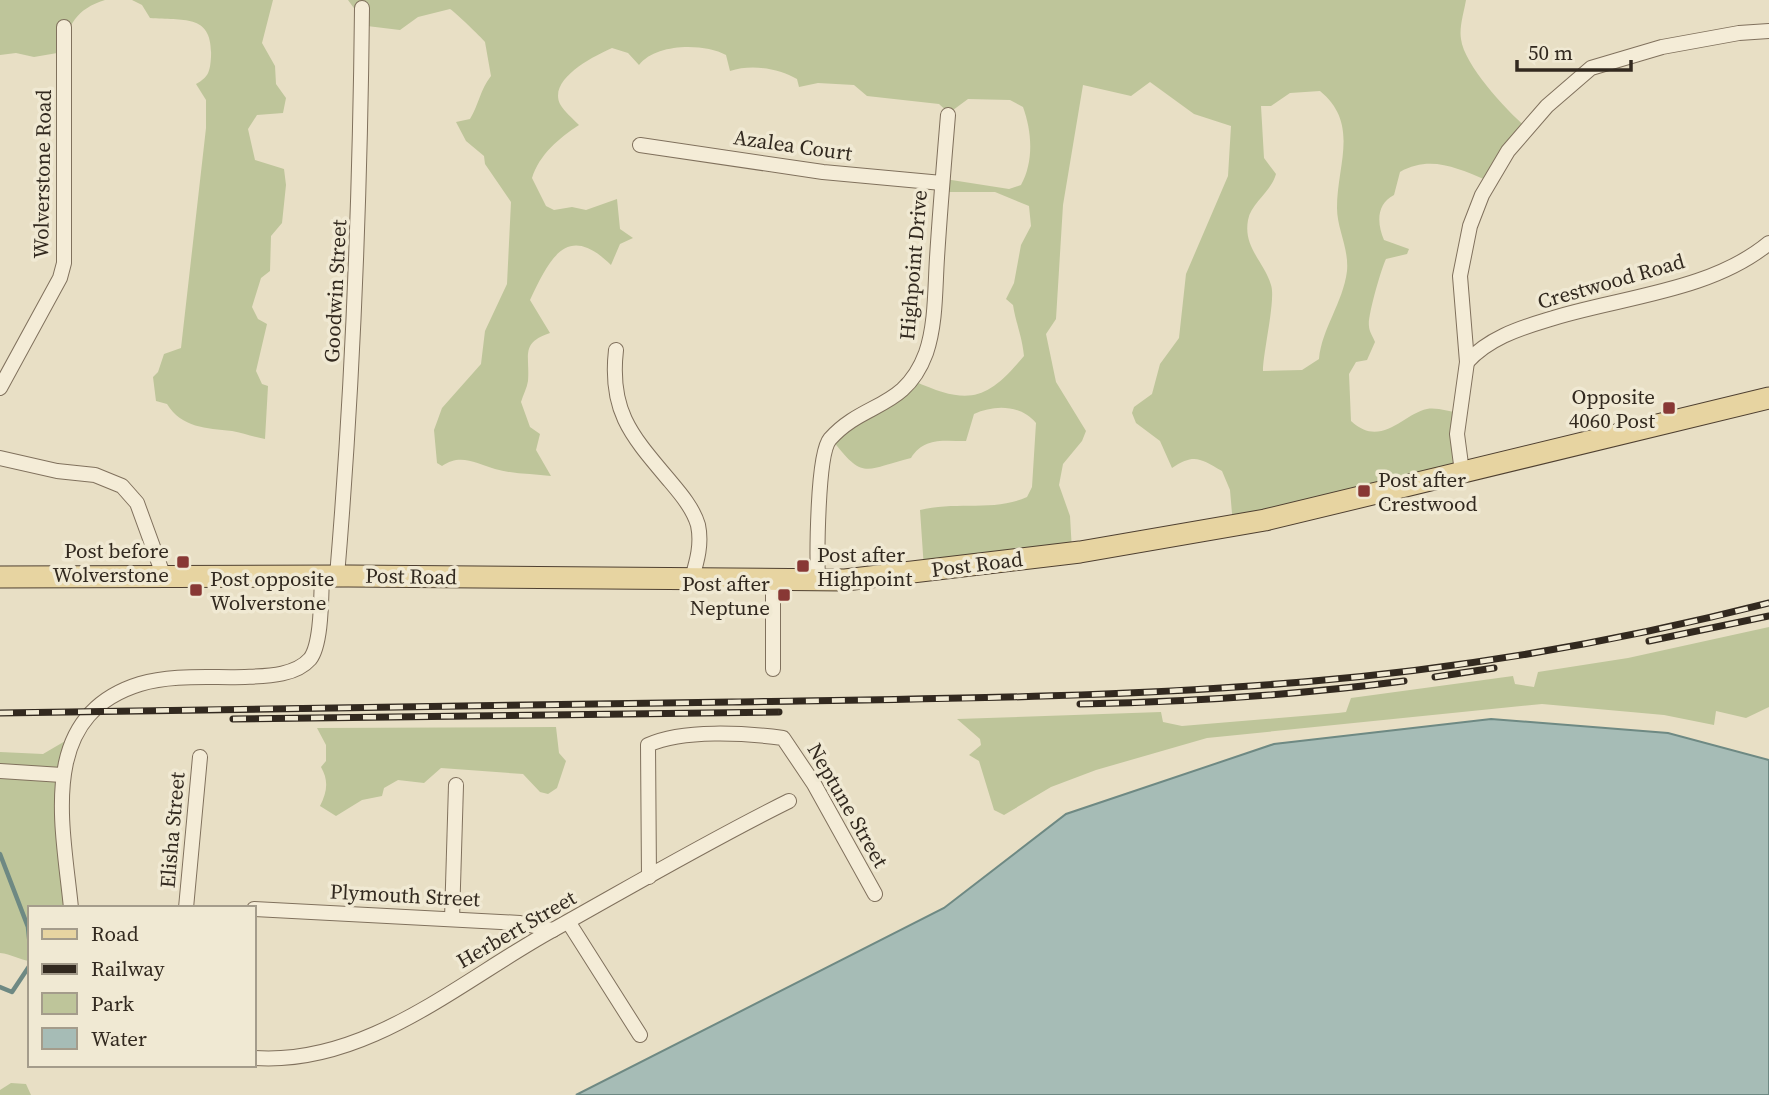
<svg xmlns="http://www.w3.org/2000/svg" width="1769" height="1095" font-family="'Source Serif 4',serif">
<rect width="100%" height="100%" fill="#e8dfc5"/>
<g fill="#bec59a" fill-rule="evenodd">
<path d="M0,0h105c-29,9 -37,25 -42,52l-29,5 -18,-4 -16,2z"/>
<path d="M132,0h141l-11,43 13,23 1,18 10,14 -3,15 -26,2 -9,14 7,31 29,9 2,16 -4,38 -11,13 -1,35 -9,7 -9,29 6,12 9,5 -11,47 6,13 6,2 -3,53c-11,-2 -22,-6 -33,-8 -26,-3 -50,-3 -65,-27l-11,-3 -3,-24 5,-5 6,-18 17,-6 25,-220v-28l-10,-16c13,-7 14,-13 15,-27 2,-44 -27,-36 -61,-39l-8,-13z"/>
<path d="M348,0h1118c-2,12 -7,27 -5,39 3,26 46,72 66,89l-41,52c-29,-12 -56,-25 -86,-8l-6,23c-18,9 -17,29 -10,45l25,9 -2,5 -21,5c-4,7 -19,59 -17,67 0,5 4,11 6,16l-8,18 -11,2 -7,12 2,47c30,28 52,-7 76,-12 9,-2 24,3 34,4l1,57 -229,55 -3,-35 -8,-19c-22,-12 -27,-18 -50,-3l-12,-27 -24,-18 -4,-10 2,-6 18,-13 8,-30 19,-26 7,-64 42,-98 3,-50 -37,-12 -44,-32 -19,14 -48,-11 -20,120 -7,114 -10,15 10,48 30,49 -4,10 -19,23 -4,21 11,31 2,35 -148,18 -4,-59c35,-9 75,2 107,-13l5,-10 4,-64c-15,-18 -41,-19 -62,-9l-8,27c-23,0 -42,-4 -55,17 -45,11 -47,23 -77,-16l80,-61c54,24 72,21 110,-25 -2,-20 -8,-32 -11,-51l-7,-6 8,-16 7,-38 10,-19 -2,-20 -34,-14h-51l1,-13 64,10 12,-4c13,-24 11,-53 2,-78l-13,-7 -42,-1 -19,14 -10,-9 -72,-8 -13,-11 -36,-2 -19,4 -2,-8c-19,-11 -46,-15 -67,-8l-4,-16c-22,-12 -70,-12 -87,10l-11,-12 -16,-5c-18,8 -64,31 -52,56 4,7 13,15 19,21 -20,13 -40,30 -47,53l14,28 8,4 18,-3 14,3 31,-11 3,30 13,9 -13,6 -9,21c-44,-43 -61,-7 -81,35l20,33c-30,10 -20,22 -22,48 -1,7 -5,14 -7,21l9,25 10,7 -4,16 15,26c-18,-2 -39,-2 -56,-7 -19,-6 -35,-16 -53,-3l-5,-3 -3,-33 8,-22 39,-44 4,-33 22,-47 4,-82 -26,-38 -1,-8 -18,-15 -10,-19 14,-3c9,-15 10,-29 21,-43l-6,-34c-4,-5 -30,-30 -35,-33l-32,8 -18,13 -33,-4zM1320,91c40,33 17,73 17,117 0,21 12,40 10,63 -4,32 -25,57 -28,88l-17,11 -39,1c0,-19 13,-72 8,-86 -7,-24 -28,-37 -23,-65 3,-17 23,-28 28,-46l-12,-16 -3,-52h10l19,-13z"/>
<path d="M1769,627v80l-23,11 -30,-7 -2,14 -50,-10 -122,-11 -335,34 -111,32 -45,17 -47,28 -10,-5 -15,-49 -10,-6 12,-10 -1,-6 -23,-20 204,-7 2,10 19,4 156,-13 8,-1 5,-14 162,-22 2,8 19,3 4,-15 90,-14z"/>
<path d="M556,727l3,26 7,8 -9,27 -9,6 -8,-2 -17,-18 -82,-6 -17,15 -26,-3 -14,8 -2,8 -20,4 -26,16 -16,-10c7,-14 9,-25 1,-39l5,-6v-16l-9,-17z"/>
<path d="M72,737l-10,22 8,149h-40v53c-10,-1 -19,-7 -30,-8v-201l43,2z"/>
<path d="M11,1083l15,1 5,11h-31v-5z"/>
</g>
<path fill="#a6bcb6" stroke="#6e8983" stroke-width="2" d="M1491,719l177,14 101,27v335h-1193l368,-187 122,-94 208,-70z"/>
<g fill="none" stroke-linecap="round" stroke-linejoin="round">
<g stroke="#6e8983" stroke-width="4.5">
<path d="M0,854l28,73 2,20"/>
<path d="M0,987l12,5 18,-27"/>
</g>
<g stroke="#80715d" stroke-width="16">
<g id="minor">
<path d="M640,145l183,27 119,11"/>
<path d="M616,350c-7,61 15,85 53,130 11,13 24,28 29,45 4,19 -1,36 -6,53"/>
<path d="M1467,362c21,-23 50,-33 80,-42 71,-23 163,-28 222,-77"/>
<path d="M0,388l60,-110 4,-15v-236"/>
<path d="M0,458l57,13 38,4 27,11 15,17 27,74"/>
<path d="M1462,472l-5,-38 10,-72 -7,-86 10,-50 12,-31 26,-44 39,-45 44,-38 71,-21 77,-14 30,-2"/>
<path d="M337,576c16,-189 23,-378 25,-568"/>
<path d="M818,580c-1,-24 -1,-126 12,-141 34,-38 75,-29 96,-86 10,-29 9,-65 11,-95 3,-48 7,-95 11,-143"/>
<path d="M773,669v-89"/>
<path d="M0,771l62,4"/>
<path d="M649,877l-1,-132c35,-16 97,-12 135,-7l31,46 61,110"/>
<path d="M71,908c-8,-82 -35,-192 69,-224 32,-10 72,-6 105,-7 21,-1 50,-1 65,-18 12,-15 11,-64 12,-83"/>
<path d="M186,908l14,-151"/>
<path d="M254,909l266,14 33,7"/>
<path d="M452,919l4,-134"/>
<path d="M569,923l71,112"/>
<path d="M254,1058c112,8 205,-76 297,-127 79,-44 157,-90 238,-130"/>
</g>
</g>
<g stroke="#4f4031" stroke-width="23">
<path id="primary" d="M0,577l348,-1 497,4 235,-28 185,-32 504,-122"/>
</g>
<use href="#minor" stroke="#f4ecd7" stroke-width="14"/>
<use href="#primary" stroke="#e7d4a1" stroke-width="21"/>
<g stroke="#32291f" stroke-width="7">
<g id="rail">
<path d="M1649,641l120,-25"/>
<path d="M1435,677l59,-9"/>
<path d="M1080,704c108,-2 216,-9 324,-23"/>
<path d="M0,713c244,-4 488,-7 732,-11 190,-3 381,-4 571,-20 157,-13 314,-40 466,-79"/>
<path d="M233,719l546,-7"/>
</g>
</g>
<use href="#rail" stroke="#f0e9d3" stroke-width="4.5" stroke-dasharray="13" stroke-linecap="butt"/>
</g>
<g fill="#883835" stroke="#f0e9d3" stroke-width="2.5">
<rect x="1662" y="401" width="14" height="14" rx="3.5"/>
<rect x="1357" y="484" width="14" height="14" rx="3.5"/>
<rect x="176" y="555" width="14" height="14" rx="3.5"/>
<rect x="796" y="559" width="14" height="14" rx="3.5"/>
<rect x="189" y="583" width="14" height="14" rx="3.5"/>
<rect x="777" y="588" width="14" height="14" rx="3.5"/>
</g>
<g text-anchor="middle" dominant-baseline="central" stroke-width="7" stroke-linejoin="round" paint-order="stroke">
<g font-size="21" fill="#32291f" stroke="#f0e9d3">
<text transform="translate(793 145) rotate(8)">Azalea Court</text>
<text transform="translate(42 174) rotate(-89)">Wolverstone Road</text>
<text transform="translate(913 265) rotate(-85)">Highpoint Drive</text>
<text transform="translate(1611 281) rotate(-16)">Crestwood Road</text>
<text transform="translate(335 291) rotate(-87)">Goodwin Street</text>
<text transform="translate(977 564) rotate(-7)">Post Road</text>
<text transform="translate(411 576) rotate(1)">Post Road</text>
<text transform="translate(848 805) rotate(60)">Neptune Street</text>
<text transform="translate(172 830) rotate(-85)">Elisha Street</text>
<text transform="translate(405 895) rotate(3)">Plymouth Street</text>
<text transform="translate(516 929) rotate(-30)">Herbert Street</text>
</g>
<g font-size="21" fill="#32291f" stroke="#f0e9d3" text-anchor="end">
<text x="1655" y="396">Opposite<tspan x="1655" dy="24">4060 Post</tspan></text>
<text x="1378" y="479" text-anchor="start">Post after<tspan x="1378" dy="24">Crestwood</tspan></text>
<text x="169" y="550">Post before<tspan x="169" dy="24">Wolverstone</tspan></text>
<text x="817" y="554" text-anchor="start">Post after<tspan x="817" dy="24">Highpoint</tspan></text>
<text x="210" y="578" text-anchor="start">Post opposite<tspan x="210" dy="24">Wolverstone</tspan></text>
<text x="770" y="583">Post after<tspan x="770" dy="24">Neptune</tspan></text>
</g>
</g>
<rect x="28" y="906" width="228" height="161" fill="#f0e9d3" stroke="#a49c8b" stroke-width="2"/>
<rect x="42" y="929" width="35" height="10" fill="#e7d4a1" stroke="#a49c8b" stroke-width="2"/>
<text x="91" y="941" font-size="21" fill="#32291f">Road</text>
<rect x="42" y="964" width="35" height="10" fill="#32291f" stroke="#a49c8b" stroke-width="2"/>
<text x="91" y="976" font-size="21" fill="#32291f">Railway</text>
<rect x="42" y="993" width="35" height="21" fill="#bec59a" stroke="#a49c8b" stroke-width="2"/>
<text x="91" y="1011" font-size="21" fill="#32291f">Park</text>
<rect x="42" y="1028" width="35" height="21" fill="#a6bcb6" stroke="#a49c8b" stroke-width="2"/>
<text x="91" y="1046" font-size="21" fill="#32291f">Water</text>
<path d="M1517 60v10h114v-10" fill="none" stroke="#32291f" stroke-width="3.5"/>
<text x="1528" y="60" font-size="21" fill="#32291f" stroke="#f0e9d3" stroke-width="5" paint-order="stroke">50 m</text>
</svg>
